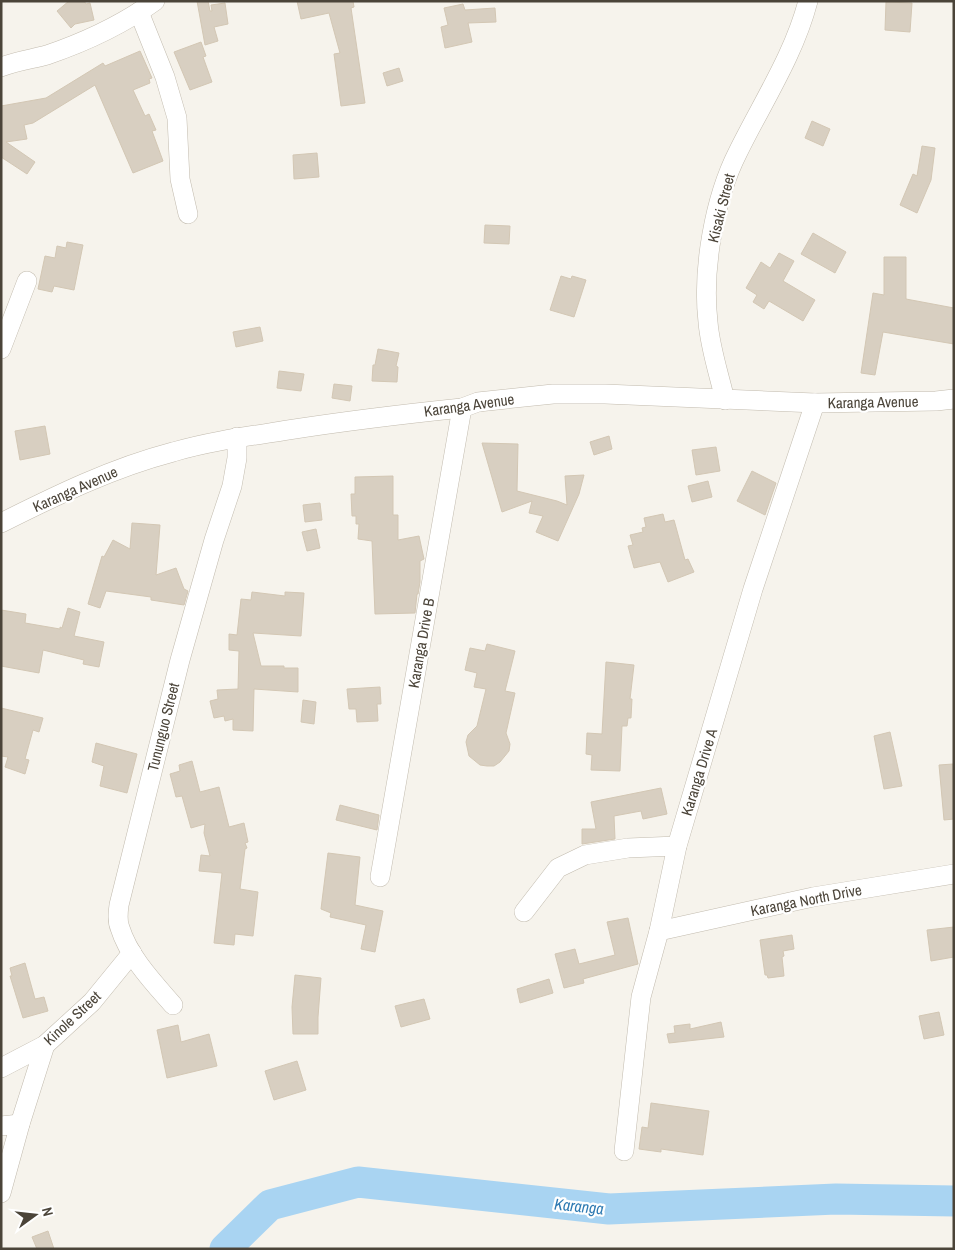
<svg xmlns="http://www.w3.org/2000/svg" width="955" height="1250" font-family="'Archivo Narrow',sans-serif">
<rect width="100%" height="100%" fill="#f6f3ec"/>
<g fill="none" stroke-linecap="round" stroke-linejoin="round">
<path stroke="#a9d4f2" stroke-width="31" d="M225,1249l45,-44 88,-23 251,27 227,-10 118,2"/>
</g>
<g fill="#d8cfc1" stroke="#d3c7b4">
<path d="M69,1h15l2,3 4,-1 4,17 -19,4 -4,4 -14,-17z"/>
<path d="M197,1h11l2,10h2l-1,-6 14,-2 3,21 -14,3 4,14 -13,4z"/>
<path d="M297,1h56l1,6 -3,1 14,95 -24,3 -7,-52 6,-1 -11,-40 -28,6z"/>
<path d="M886,2l26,1 -2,29 -25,-2z"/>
<path d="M463,4l2,6 30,-2 1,14 -28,1 4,19 -27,6 -4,-21 7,-2 -4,-17z"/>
<path d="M201,42l5,14 -3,1 9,25 -22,8 -16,-38z"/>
<path d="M140,51l12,27 -3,1 1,4 -17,7 12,26 4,-2 7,16 -4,1 11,30 -30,12 -38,-88 -62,38 -9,2 3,14 -21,3 29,20 -8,12 -26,-17v-51l45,-8 57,-35 2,3z"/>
<path d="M399,68l4,13 -16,5 -4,-13z"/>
<path d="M812,121l18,8 -7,17 -18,-8z"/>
<path d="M922,146l13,2 -4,32 -14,33 -17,-8 13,-31 4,2z"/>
<path d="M317,153l2,24 -25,2 -1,-24z"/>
<path d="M485,225l25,1 -1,18 -25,-1z"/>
<path d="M813,233l33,19 -11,21 -34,-19z"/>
<path d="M67,242l16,3 -9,45 -20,-4 -2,6 -14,-3 7,-33 10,2 2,-12 9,2z"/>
<path d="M779,253l15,8 -11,20 32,19 -12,21 -34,-20 -5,8 -11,-7 4,-7 -11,-7 15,-26 9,6z"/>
<path d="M884,257h22v42l48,9v36l-71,-12 -8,43 -14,-2 12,-80 11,2z"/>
<path d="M561,276l10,3 1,-3 14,4 -12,37 -24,-7z"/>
<path d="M260,327l3,14 -27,6 -3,-15z"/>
<path d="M378,349l21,4 -3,13 2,1 -1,15 -25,-1 1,-16h2z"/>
<path d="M279,371l25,3 -3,17 -24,-3z"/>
<path d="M334,384l18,2 -2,15 -18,-3z"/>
<path d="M45,426l5,28 -30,6 -5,-29z"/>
<path d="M609,436l3,13 -18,6 -4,-13z"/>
<path d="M482,443l36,1 -1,47 40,10 10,4 -2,-29 19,-1 -5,19 -21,47 -22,-9 7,-16 -14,-3 3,-12 -30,11z"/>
<path d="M716,447l4,24 -24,4 -4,-25z"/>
<path d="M752,471l24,12 -11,32 -28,-14z"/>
<path d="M393,476v39h5v25l21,-4 5,23 -4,2v21l-2,12h-1l-2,19 -40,1 -3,-73 -14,-2 1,-15h-3v-8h-4l-1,-22h4v-17z"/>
<path d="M708,481l4,16 -20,5 -4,-16z"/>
<path d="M320,503l2,17 -17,2 -2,-17z"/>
<path d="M663,514l2,8 9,-2 11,40 3,-1 6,13 -26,10 -8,-20 -26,6 -6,-22 5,-1 -3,-10 13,-3 -1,-4 4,-1 -2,-9z"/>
<path d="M132,523l28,2 -4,50 20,-7 8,21 4,2 -4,14 -33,-5v-3l-45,-6 -6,17 -12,-4 14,-48 2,1 9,-17 17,9z"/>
<path d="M316,529l4,19 -13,3 -5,-19z"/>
<path d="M252,592l33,4v-4l19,1 -3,43 -48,-3 8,33h23v2h14v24l-44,-3 -1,42 -20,-1v-11l-8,2 -1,-5 -10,2 -4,-17 8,-2 -1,-9 21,-1 1,-38 -10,-1v-16l8,1 4,-36 10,1z"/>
<path d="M68,608l12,4 -6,24 30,6 -5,25 -16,-3 1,-4 -41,-10 -4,23 -38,-7v-56l25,4 -1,9 35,6v-2l2,1z"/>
<path d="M487,644l28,7 -10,40 10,2 -9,40 4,11 -1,7 -9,11 -6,4h-7l-7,-1 -11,-9 -3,-14 2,-7 9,-9 9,-37 -12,-2 3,-14 -12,-3 5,-22 15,3z"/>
<path d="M606,662l28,3 -4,34h2l-1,19h-3l-1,8h-5l-2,45 -29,-1 1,-15 -6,-1 1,-21 15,1z"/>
<path d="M380,687l1,17h-4l1,17 -21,1 -1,-13h-7l-2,-20z"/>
<path d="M303,700l13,2 -2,22 -13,-2z"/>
<path d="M1,708l42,10 -4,14 -6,-2 -8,29 4,1 -4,14 -20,-7 3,-10 -7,-1z"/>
<path d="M890,732l12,54 -18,3 -10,-53z"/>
<path d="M96,743l41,11 -10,39 -27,-7 4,-20 -12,-4z"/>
<path d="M192,761l8,31 19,-5 10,40 15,-4 4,19 -3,1 2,5 -2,1 -5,40 18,3 -5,44 -18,-2 -1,11 -20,-2 8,-70 -23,-2 2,-16 9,1 -6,-23 1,-9 -14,4 -9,-32 -6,1 -6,-23 10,-3 -1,-6z"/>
<path d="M953,764l1,55 -10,1 -5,-55z"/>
<path d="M661,788l6,26 -24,5 -2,-8 -27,5 1,23 -33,5v-15h14l-5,-27z"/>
<path d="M340,805l39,10 -2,15 -41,-10z"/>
<path d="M328,853l32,4 -5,48 28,6 -8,41 -14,-3 5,-24 -36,-8 1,-4 -10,-4z"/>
<path d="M628,918l10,46 -55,15 1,4 -20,5 -9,-34 20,-5 4,15 36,-9 -8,-33z"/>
<path d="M954,927v30l-23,4 -4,-31z"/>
<path d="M792,935l2,14 -11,2 1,5 -2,1 2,19 -16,2 -1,-3h-2l-5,-35z"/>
<path d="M25,963l10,36 9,-2 4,14 -25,7 -13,-42h2l-2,-8z"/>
<path d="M295,975l26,3 -3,39v17h-25l-1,-27z"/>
<path d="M549,979l4,14 -33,10 -3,-14z"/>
<path d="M424,999l6,20 -29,8 -6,-21z"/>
<path d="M939,1012l5,23 -20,4 -5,-23z"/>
<path d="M721,1022l3,15 -55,6 -2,-9 8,-1 -1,-7 16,-2v5z"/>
<path d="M178,1025l3,17 28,-8 8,32 -50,12 -10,-48z"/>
<path d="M297,1061l9,29 -32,10 -9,-29z"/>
<path d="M651,1103l58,8 -6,44 -42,-6v3l-22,-3 3,-22 6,1z"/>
<path d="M48,1231l6,18h-17l-5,-12z"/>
</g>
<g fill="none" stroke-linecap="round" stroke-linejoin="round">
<g stroke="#c2bbae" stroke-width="20">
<g id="minor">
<path d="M139,12l26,65 12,41 3,61 8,35"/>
<path d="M1,67c15,-6 31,-8 46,-12 38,-13 75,-30 108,-54"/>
<path d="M1,349l26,-68"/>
<path d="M725,400c-6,-26 -15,-52 -17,-78 -6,-52 6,-123 30,-170 24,-49 56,-97 70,-151"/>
<path d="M1,523c56,-28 111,-55 172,-71 38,-11 77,-16 115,-22 58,-9 116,-16 174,-22l16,-6 75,-8h52l210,9 121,-2 18,-2"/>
<path d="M380,877l82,-469"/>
<path d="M524,912l34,-44 27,-13 43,-7 49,-2"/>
<path d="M659,931l154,-34 141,-23"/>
<path d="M173,1005c-20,-23 -44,-48 -53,-77 -3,-7 -2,-15 -1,-23l61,-245 34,-120 18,-54 5,-28v-21"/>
<path d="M1,1068l44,-23 47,-43 40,-49"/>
<path d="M1,1126l19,-2"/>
<path d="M624,1151l17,-154 18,-66 18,-85 76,-257 62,-186"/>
<path d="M1,1193l19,-69 25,-79"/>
</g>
</g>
<use href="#minor" stroke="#fff" stroke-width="19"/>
</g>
<g text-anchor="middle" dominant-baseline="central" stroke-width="4.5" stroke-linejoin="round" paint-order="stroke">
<g font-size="15" fill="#4b4439" stroke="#fff">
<text transform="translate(721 208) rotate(-76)">Kisaki Street</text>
<text transform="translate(873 402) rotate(-1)">Karanga Avenue</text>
<text transform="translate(469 405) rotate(-8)">Karanga Avenue</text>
<text transform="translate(75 489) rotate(-24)">Karanga Avenue</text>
<text transform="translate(421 643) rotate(-80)">Karanga Drive B</text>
<text transform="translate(163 727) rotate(-76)">Tununguo Street</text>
<text transform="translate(699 772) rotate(-73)">Karanga Drive A</text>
<text transform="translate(806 900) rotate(-11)">Karanga North Drive</text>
<text transform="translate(72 1018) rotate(-43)">Kinole Street</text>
</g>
<g font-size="16" font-style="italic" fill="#2e7ab2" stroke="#fff">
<text transform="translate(579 1206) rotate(6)">Karanga</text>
</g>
</g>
<rect width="955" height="1250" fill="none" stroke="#4b4439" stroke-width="5"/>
<g transform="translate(35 1215) rotate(75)" stroke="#ffffff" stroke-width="4" paint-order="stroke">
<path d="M0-4L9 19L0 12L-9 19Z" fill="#4b4439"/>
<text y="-8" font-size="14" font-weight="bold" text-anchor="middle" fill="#4b4439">N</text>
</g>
</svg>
